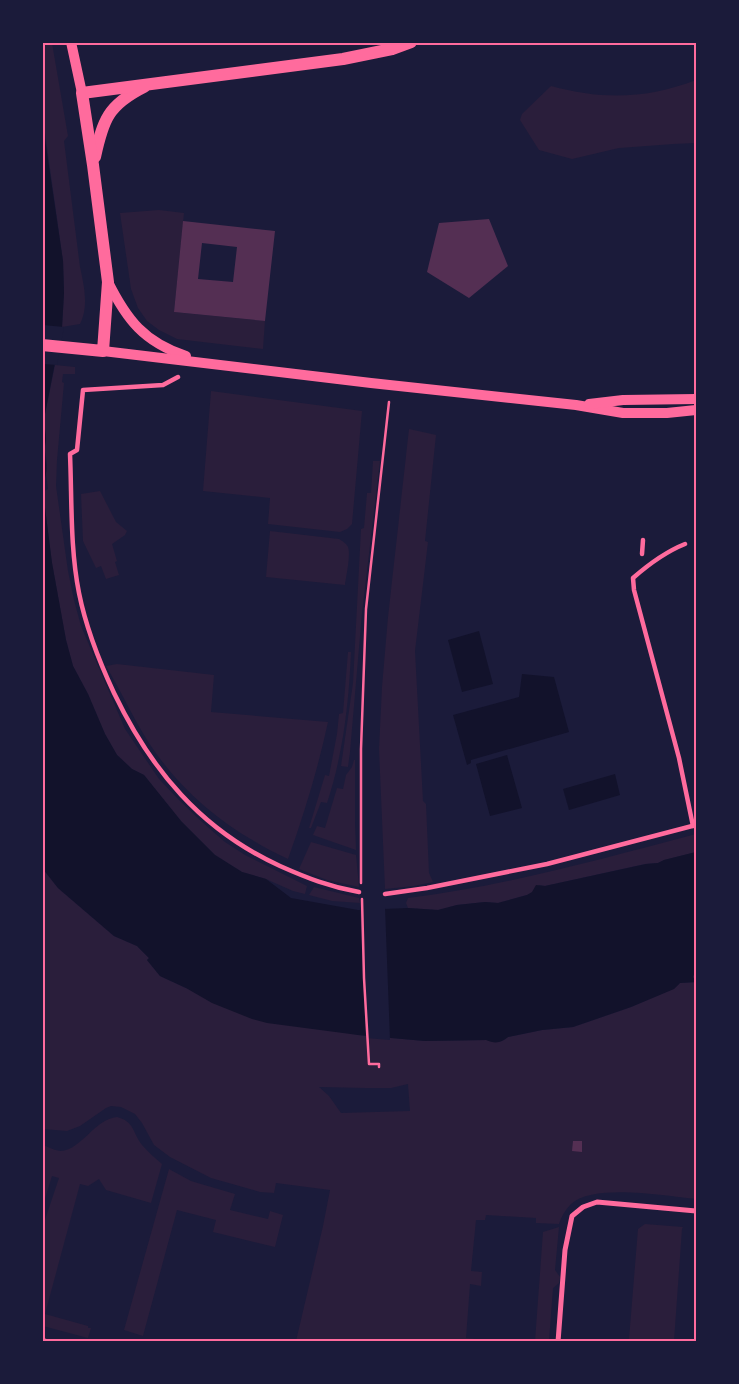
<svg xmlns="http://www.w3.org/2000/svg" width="739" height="1384" font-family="Jost,sans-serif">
<rect width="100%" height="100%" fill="#1b1b3a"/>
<g fill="#2a1e3b" fill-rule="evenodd">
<path d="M42,43h10l16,93 -4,5 16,126c4,18 9,40 0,57l-18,3 2,-34 -1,-32 -20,-142z"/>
<path d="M696,80v63l-23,1 -54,4 -47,11 -33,-9 -19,-30 2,-6 29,-28c51,14 96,13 145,-6z"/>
<path d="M159,210l25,3 -10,99 91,9 -2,28 -86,-10 -18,-9 -12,-9 -9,-13 -7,-19 -11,-76z"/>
<path d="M55,365l20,2v7h-12l-1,8 2,1 -7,77 -1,26 12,85 6,29 7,26 44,103 34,50 20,21 23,22 23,20 20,13 62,31 -2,8 -12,-3 -27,-12 -24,-7 -27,-17 -34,-34 -37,-46 -12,-6 -15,-14 -12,-21 -17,-40 -15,-28 -7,-26 -14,-77 -7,-55 -2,-8 -1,-8 6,-3 -2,-15 1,-10 -2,-13 1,-14 -2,-8v-10z"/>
<path d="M211,391l151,20 -10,113 -5,5 -7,3 -72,-8 2,-26 -67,-7z"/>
<path d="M409,429l27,6 -11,106 3,1 -13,109 8,150 3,3 3,69 4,9 -19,4 -29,3 -6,-140 3,-62 6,-70z"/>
<path d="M373,461h7l-18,152 -12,139 -2,15 -7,-1 12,-83 8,-154 3,-1 3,-35h4z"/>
<path d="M100,491l16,31 11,9 -2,4 -13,9 5,17 -2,1 4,13 -13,4 -5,-13 -5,2 -13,-27 -2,-47z"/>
<path d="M270,531l69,8c3,2 7,4 9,8 3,9 -2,29 -3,38l-79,-8z"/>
<path d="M348,652h3c-2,50 -8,103 -24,151l-6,-1 -10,26h-2l16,-53 4,1 8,-42 2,-20 4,-1z"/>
<path d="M117,664l97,11 -3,37 117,10c-10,47 -24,92 -40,137 -12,-6 -23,-11 -34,-18 -42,-24 -79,-58 -105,-98 -16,-25 -28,-52 -43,-77z"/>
<path d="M354,760h1v62l1,28 -43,-15 4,-9 8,2 12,-40 6,1 3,-14 6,-8z"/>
<path d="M696,834v18l-32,8 -6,3 -13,1 -100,22 -6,-1 -7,8 -5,2 -29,8 -13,-1 -28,3 -19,5 -30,-2 -2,-5 2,-5c98,-12 193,-39 288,-64z"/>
<path d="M311,842l45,13 3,32 -32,-7 -28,-11z"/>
<path d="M43,869l15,19 56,48 23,10 12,12 -2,2 13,16 26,12 172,47 67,6 62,-1c7,3 15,3 21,-3l34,-7 31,-3 58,-20 42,-18 7,-6 16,-1 -3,-5 1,-3h2v225c-30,-3 -102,-16 -125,5 -6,6 -10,13 -12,20l-23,-1v-5l-50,-3 -1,5h-9l-5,51 11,1 -1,14 -11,-2 -4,54 11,1 -1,2h-180l27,-115 7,-36 -54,-7 -2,10 -14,-1 -49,-14 -41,-21 -16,-12 -12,-22 -7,-9 -14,-7 -10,-1 -5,2 -26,18 -13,5 -24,-2zM408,1084l2,27 -69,2 -12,-17 -10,-9 47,1h25z"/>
<path d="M314,887l45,11 1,5 -28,-2 -23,-6z"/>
<path d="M117,1117c18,5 15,15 25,28 6,7 13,13 20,19l-11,39 -45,-13 -7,-11 -11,7 -8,-2 -35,130 43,12v2h3l-3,10 -45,-12v-100l16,-48 -7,-2 -9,29v-60c5,2 13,6 18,6 20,-1 34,-32 56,-34z"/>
<path d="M169,1169l22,12 44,13 -5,16 38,9 2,-8 13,4 -8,32 -62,-15 3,-12 -39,-10 -34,126 -19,-6z"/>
<path d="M645,1224l38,3 -1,2 -8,112h-42v-2h-3l9,-110z"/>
<path d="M559,1227l-4,43 5,7 -1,6 -6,5 -4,53h-14l8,-109z"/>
</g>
<g fill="#12122b">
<path d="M42,119l21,142 1,32 -2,34 -18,92c0,7 2,13 2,20 0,4 -2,8 -1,12 0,14 4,18 -2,32z"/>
<path d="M42,500l3,8 7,55 14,77 7,26 15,28 17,40 12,21 15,14 12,6 37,46 34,34 27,17 24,7 25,19 67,12 50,-2 30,2 19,-5 28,-3 13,1 29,-8 5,-3 4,-7 9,1 101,-22 12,-1 6,-3 32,-8v122h-2l-1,3 3,5 -16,1 -6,6 -43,18 -58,20 -31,3 -34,7c-7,6 -13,7 -22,3l-61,1 -67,-6 -91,-12 -15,-4 -40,-16 -26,-15 -26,-12 -13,-16 2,-2 -12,-12 -23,-10 -56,-48 -15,-19z"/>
<path d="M479,631l14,53 -31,8 -14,-52z"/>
<path d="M522,674l32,3 15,55 -98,28v3l-4,2 -14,-50 66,-18z"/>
<path d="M507,755l15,53 -32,8 -14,-52z"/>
<path d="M615,774l5,21 -51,15 -6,-21z"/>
</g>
<g fill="#1b1b3a">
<path d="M43,325l21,2 -7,38 -14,-1z"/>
<path d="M360,907h25l5,133 -24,-2z"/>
</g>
<g fill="#542f53" fill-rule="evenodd">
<path d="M489,219l19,47 -39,32 -42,-26 12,-49z"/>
<path d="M183,221l92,10 -10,90 -91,-9zM202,243l35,4 -4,35 -35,-3z"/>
<path d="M573,1141h9v11l-10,-1z"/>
</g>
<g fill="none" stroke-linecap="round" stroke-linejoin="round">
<g stroke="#ff6b9d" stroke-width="2.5">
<path d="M361,883v-134l5,-140 23,-207"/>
<path d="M362,899l2,79 5,86h10v3"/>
</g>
<g stroke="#ff6b9d" stroke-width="4.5">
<path d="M178,377l-15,8 -80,5 -6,60 -7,4c2,46 0,94 9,139 7,35 20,68 35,100 37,77 87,137 166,173 27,12 50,21 79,26"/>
<path d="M685,544c-20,8 -36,20 -52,34l1,12 45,168 14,68"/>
<path d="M642,554l1,-14"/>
<path d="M385,894l42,-6 120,-24 149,-39"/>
</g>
<g stroke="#ff6b9d" stroke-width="5">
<path d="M42,1340l6,2"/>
<path d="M558,1342l7,-92 7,-34 11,-9 14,-5 99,9"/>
</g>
<g stroke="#ff6b9d" stroke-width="10">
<path d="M71,42l11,51"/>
<path d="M108,282c19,38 36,60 78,74"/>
<path d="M103,351l268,32 205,22 47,8h44l29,-3"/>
<path d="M589,404l34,-4 73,-1"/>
</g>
<g stroke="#ff6b9d" stroke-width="12">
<path d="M95,157c8,-37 13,-52 49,-70"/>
<path d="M42,345l61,6 5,-69 -15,-117 -11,-72 261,-34 49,-10 19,-7"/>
</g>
</g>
<rect width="739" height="1384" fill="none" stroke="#1b1b3a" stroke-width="88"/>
<rect x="44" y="44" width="651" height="1296" fill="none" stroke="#ff6b9d" stroke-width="2"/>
</svg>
